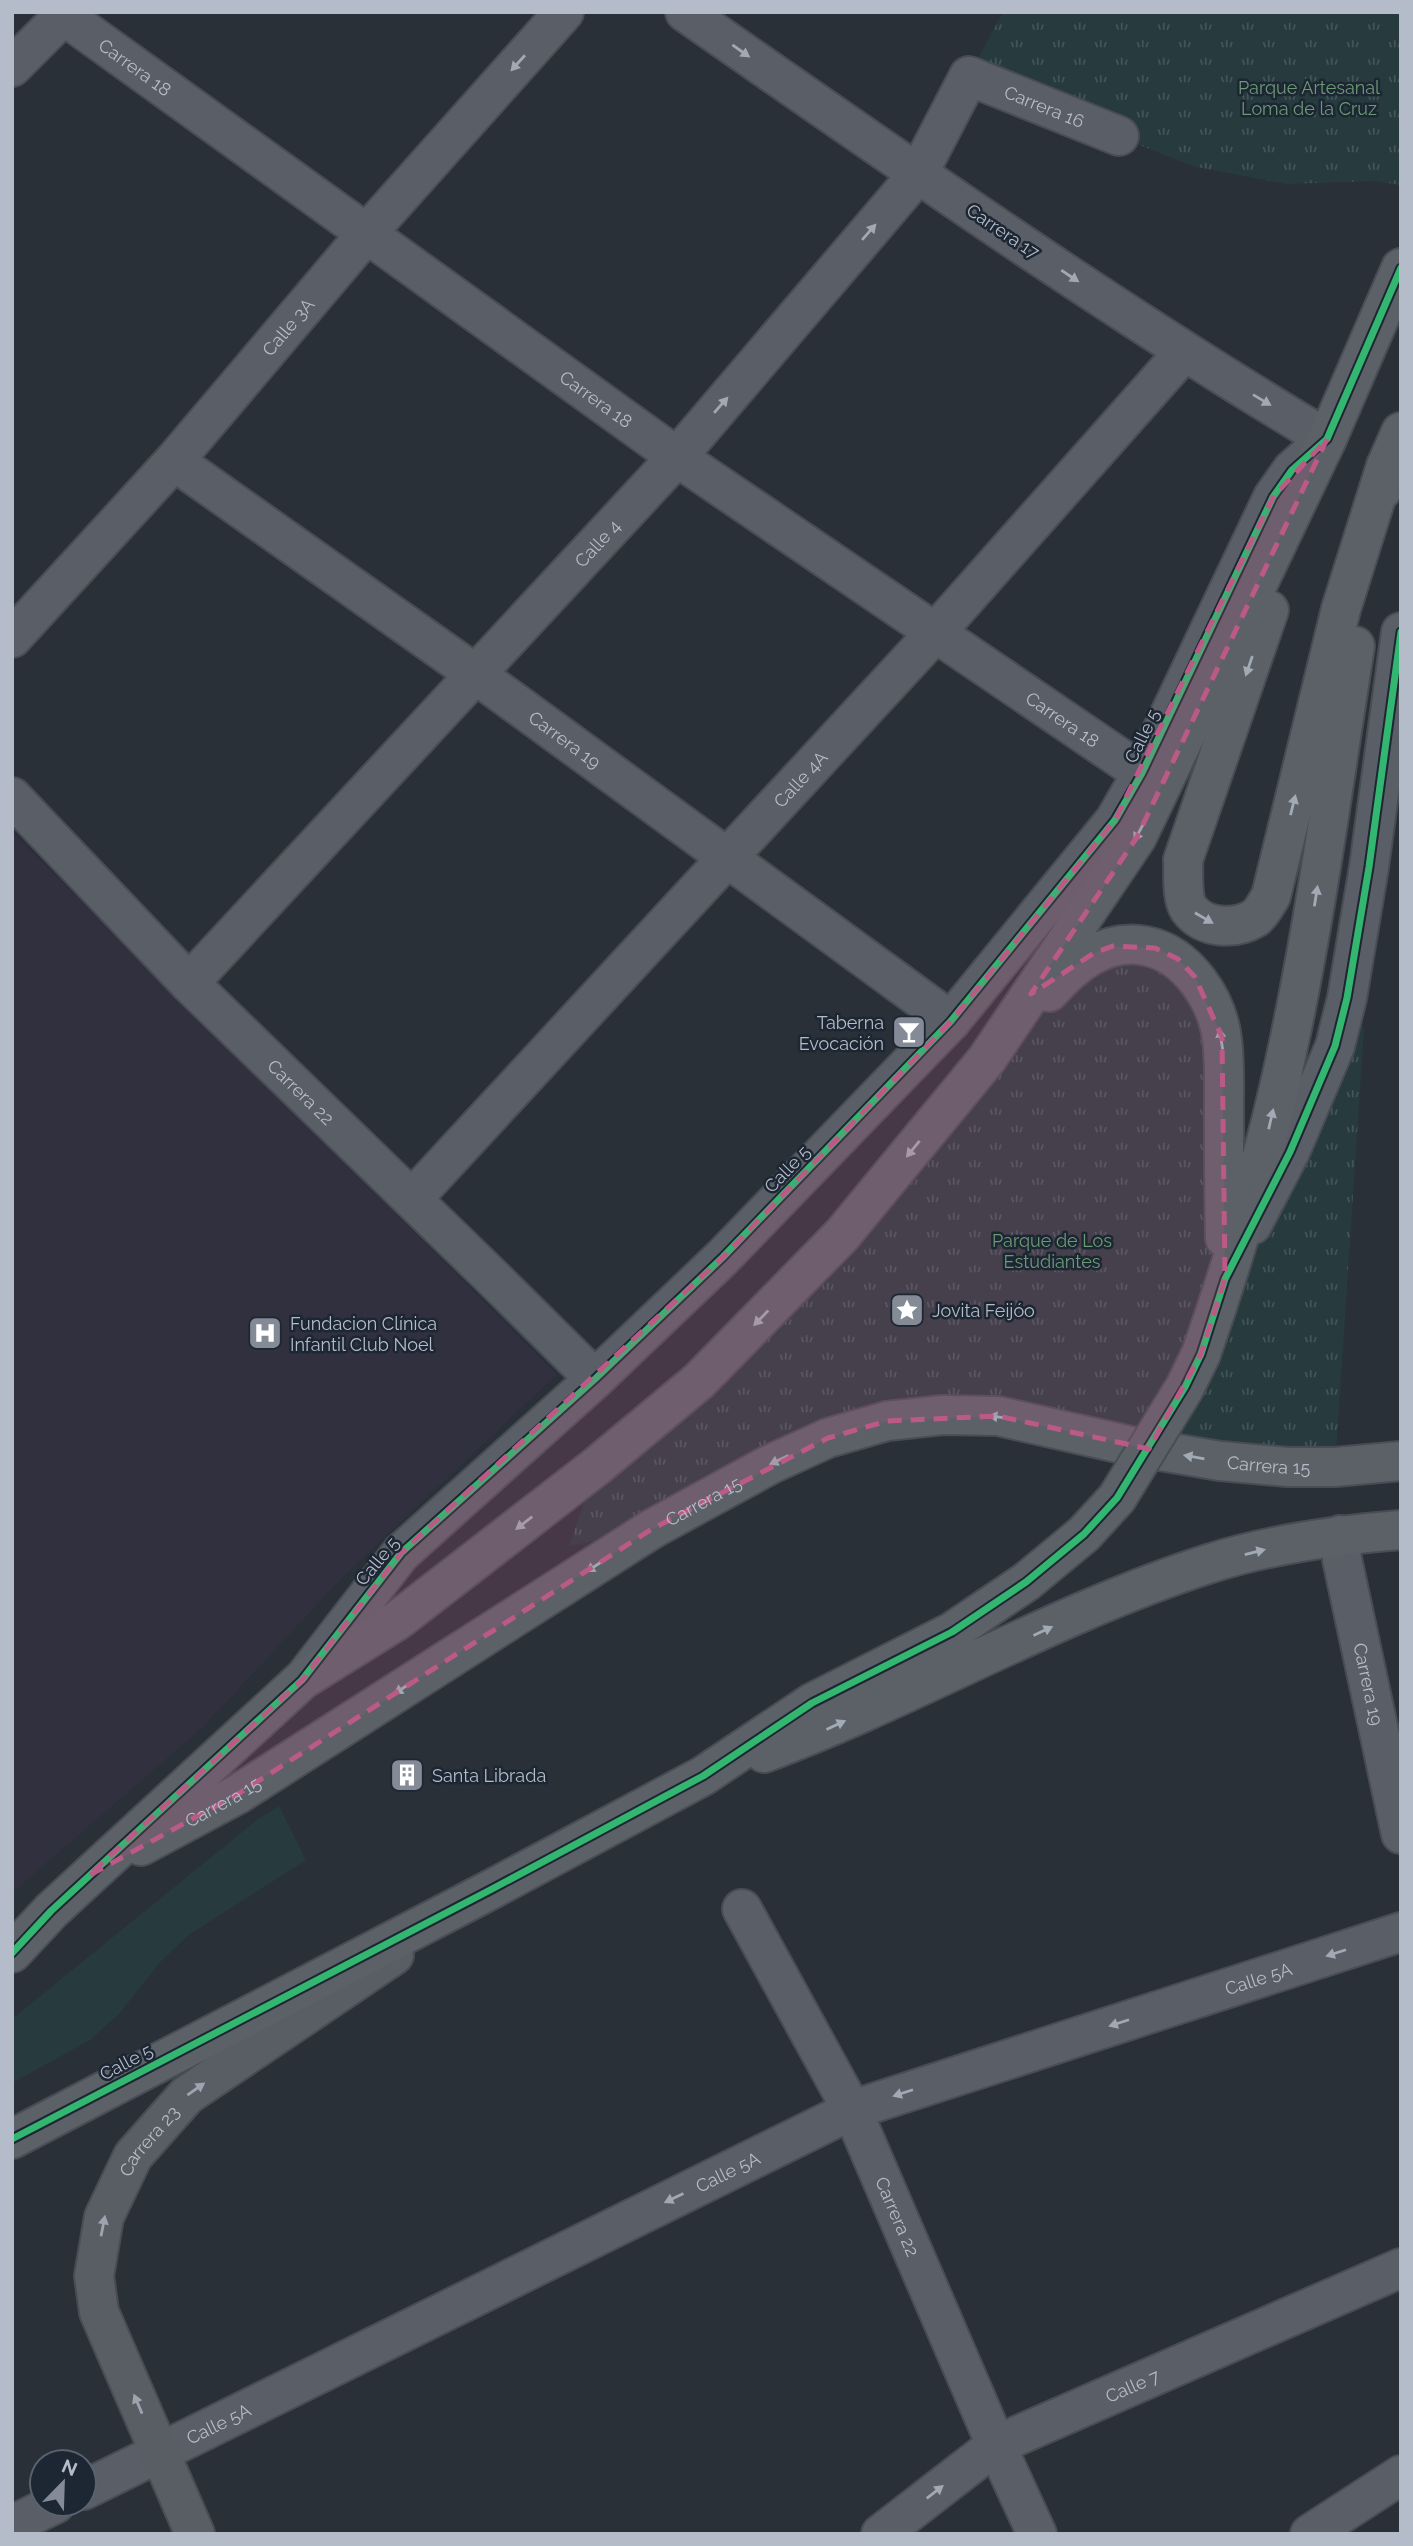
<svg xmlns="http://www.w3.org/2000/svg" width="1413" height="2546" font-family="Raleway,sans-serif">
<defs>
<pattern id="park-tufts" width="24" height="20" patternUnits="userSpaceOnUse" patternTransform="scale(1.75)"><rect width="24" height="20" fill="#273a3e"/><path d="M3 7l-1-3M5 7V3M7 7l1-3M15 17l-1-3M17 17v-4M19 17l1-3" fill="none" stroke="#445559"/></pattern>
</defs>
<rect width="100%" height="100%" fill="#2a3038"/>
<path fill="#31303e" d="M12,832l545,542 -218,207 -138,148 -189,164z"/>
<path fill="#273a3e" d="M279,1806l27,54 -116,74 -28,26 -43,54 -29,26 -78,43v-64l246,-200z"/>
<g fill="url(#park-tufts)">
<path d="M1003,12h398v173l-26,-4 -89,3 -94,-18 -223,-90z"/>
<path d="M1139,945l73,60 13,272 122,-279 17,31 -29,438 -448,-46 -235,108 -83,17 28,-80 469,-492z"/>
</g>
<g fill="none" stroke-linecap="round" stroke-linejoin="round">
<g stroke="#484c53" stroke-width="42">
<g id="street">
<path id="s1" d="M59,12l618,445 465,316"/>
<path d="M12,67l55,-55"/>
<path id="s2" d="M174,461l300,212 477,348"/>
<path id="s3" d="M12,638l162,-177 193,-228 197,-221"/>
<path id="s4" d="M12,797l177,186 304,295 102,101"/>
<path id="s5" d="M189,983l488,-526 241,-283 51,-98 150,60"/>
<path id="s6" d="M412,1199l523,-566 249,-281"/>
<path d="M1252,1225l38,-73 45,-106 12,-48 22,-131 32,-235"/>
<path id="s7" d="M1340,1535l2,24 59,275"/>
<path d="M305,1677l96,-124 194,-174 128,-122 228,-236 164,-201 27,-47 131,-276 19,-27 35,-31c-221,-132 -431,-280 -642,-427"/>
<path id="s8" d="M742,1909l110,201 144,335 41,89"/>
<path id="s9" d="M84,2490l768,-380 549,-178"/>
<path d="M12,2525l43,-21"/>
<path id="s10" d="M881,2534l115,-89 405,-177"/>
<path d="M1310,2534l91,-59"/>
</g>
</g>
<g stroke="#484c53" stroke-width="42">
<g id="secondary">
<path id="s11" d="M195,2534l-96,-222 -5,-36 10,-59 29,-61 54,-61 207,-140"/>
</g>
</g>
<g stroke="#484c55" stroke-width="42">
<g id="primary">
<path d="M1382,490l4,-24 15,-34"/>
<path d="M1269,610l-86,250c1,13 -2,37 6,49 15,20 46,21 66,9 7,-5 12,-16 16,-22l70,-287 45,-143"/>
<path d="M1049,992c25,-28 56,-54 97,-46 41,8 71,53 76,93 3,23 2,47 2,70 0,43 0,86 1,129"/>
<path d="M1201,1354c37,-106 69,-216 91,-326 26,-127 43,-255 63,-382"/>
<path d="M764,1753c151,-56 291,-140 444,-189 62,-20 128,-29 193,-34"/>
<path id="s12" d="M141,1846l97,-52 414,-265 117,-64 59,-27 59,-17 56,-6 55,1 133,30 89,15 68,6h47l66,-6"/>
<path d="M12,1953l39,-42 251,-231 96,-60 199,-154 102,-85 143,-146 145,-176 150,-222 190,-398 74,-171"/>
<path d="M12,2139l480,-250 211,-113 109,-73 140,-71 74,-50 58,-48 33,-36"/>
</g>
</g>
<use href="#street" stroke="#5a5e66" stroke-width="38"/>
<use href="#secondary" stroke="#595d64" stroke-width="38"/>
<use href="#primary" stroke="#5c6168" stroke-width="38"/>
<g stroke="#484c55" stroke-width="42" stroke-linecap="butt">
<path id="primary-bridge" d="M1117,1498l68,-111 16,-33"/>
</g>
<use href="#primary-bridge" stroke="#5c6168" stroke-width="38"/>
<g stroke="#1d2633" stroke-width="11">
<g id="cycleway">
<path d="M12,1953l39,-42 251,-231 99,-127 194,-174 128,-122 228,-236 164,-201 27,-47 131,-276 19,-27 35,-31 74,-171"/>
<path d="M12,2139l480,-250 211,-113 109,-73 140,-71 74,-50 58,-48 33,-36 68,-111 16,-33 24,-75 65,-127 45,-106 12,-48 22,-131 32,-235"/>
</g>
</g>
<use href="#cycleway" stroke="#33b770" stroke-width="7"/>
</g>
<defs><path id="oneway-solid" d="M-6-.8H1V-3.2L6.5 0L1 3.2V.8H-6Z" transform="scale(1.75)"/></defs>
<g fill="#a2a9b5">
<use href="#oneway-solid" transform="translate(741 51) rotate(35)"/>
<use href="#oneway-solid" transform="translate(518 63) rotate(132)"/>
<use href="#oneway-solid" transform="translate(869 232) rotate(-49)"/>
<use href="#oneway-solid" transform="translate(1070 276) rotate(34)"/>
<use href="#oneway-solid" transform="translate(1262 400) rotate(31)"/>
<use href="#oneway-solid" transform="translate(721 405) rotate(-49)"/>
<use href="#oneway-solid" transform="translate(1336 1953) rotate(162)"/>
<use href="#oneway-solid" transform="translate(1119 2023) rotate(162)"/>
<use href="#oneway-solid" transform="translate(903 2093) rotate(162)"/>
<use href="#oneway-solid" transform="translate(674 2198) rotate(154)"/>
<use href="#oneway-solid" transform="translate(935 2492) rotate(-38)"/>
</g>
<g fill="#a2aab6">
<use href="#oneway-solid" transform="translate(1249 666) rotate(109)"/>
<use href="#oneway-solid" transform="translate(1293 805) rotate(-76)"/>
<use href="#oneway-solid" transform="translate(1139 832) rotate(118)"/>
<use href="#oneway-solid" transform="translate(1316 896) rotate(-81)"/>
<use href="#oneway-solid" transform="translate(1204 918) rotate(30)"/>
<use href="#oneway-solid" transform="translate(1221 1039) rotate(-99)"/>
<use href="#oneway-solid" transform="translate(1271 1119) rotate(-77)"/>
<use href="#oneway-solid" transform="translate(913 1149) rotate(129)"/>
<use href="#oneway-solid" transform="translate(761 1318) rotate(134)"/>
<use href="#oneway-solid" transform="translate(999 1417) rotate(-173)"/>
<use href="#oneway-solid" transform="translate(1194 1457) rotate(-170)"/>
<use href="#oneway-solid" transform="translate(779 1460) rotate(155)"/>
<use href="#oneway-solid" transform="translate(524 1523) rotate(142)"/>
<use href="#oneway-solid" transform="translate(1255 1552) rotate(-14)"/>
<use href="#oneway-solid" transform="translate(595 1566) rotate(147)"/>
<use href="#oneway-solid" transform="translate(1043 1631) rotate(-25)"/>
<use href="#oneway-solid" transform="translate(403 1688) rotate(147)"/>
<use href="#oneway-solid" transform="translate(836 1725) rotate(-25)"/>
</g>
<g fill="#9da4b0">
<use href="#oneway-solid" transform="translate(196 2089) rotate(-35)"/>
<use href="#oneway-solid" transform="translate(103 2226) rotate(-79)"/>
<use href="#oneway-solid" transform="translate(138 2404) rotate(-113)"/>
</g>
<path fill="#bc5a87" fill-opacity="0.2" stroke="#bc5a87" stroke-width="5" stroke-dasharray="14 9" stroke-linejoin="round" d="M1327,439l-190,398 -106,157 63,-41 19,-7 42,2 23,11 17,18 27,60 3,242 -24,75 -52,95 -151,-33 -111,5 -59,17 -176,91 -414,265 -150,82 214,-196 99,-127 322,-296 228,-236 164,-201 158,-323z"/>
<defs>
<g id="bar-square" transform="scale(1.75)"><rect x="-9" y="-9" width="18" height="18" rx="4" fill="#848b96" stroke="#1d2633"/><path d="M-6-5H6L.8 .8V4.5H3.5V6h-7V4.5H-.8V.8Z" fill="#fff"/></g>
<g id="sight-square" transform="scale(1.75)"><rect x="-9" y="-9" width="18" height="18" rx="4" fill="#848b96" stroke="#1d2633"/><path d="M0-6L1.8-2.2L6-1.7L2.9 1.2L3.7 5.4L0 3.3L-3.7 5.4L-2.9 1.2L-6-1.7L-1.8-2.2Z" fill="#fff"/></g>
<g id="hospital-square" transform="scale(1.75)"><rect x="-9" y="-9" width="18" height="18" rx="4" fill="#848b96" stroke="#1d2633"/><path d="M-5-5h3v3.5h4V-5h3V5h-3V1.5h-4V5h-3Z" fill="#fff"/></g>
<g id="building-square" transform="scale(1.75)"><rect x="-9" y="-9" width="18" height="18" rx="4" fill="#848b96" stroke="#1d2633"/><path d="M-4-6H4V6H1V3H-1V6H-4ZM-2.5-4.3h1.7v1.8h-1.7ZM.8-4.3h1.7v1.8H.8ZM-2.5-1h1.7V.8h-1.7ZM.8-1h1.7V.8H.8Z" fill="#fff"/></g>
</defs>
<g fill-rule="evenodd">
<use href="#bar-square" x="909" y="1032"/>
<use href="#sight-square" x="907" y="1310"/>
<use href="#hospital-square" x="265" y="1333"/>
<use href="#building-square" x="407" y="1775"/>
</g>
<g text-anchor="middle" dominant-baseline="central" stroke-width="5" stroke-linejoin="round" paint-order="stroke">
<g font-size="18" fill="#b4bcc9" stroke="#1d2633">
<text stroke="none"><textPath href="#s1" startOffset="94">Carrera 18</textPath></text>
<text stroke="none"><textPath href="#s5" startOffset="1281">Carrera 16</textPath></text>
<text transform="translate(1003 231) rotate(34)">Carrera 17</text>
<text stroke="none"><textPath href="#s3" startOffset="416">Calle 3A</textPath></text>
<text stroke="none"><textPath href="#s1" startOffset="662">Carrera 18</textPath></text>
<text stroke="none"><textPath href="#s5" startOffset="600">Calle 4</textPath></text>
<text stroke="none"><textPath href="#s1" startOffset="1228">Carrera 18</textPath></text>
<text transform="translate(1142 736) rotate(-64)">Calle 5</text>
<text stroke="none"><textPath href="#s2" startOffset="480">Carrera 19</textPath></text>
<text stroke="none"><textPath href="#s6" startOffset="572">Calle 4A</textPath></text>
<text stroke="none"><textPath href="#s4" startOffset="413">Carrera 22</textPath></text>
<text transform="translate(787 1169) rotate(-46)">Calle 5</text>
<text stroke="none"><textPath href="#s12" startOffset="1248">Carrera 15</textPath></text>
<text stroke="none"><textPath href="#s12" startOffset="660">Carrera 15</textPath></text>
<text transform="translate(377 1561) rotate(-50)">Calle 5</text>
<text stroke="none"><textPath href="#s7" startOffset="152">Carrera 19</textPath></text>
<text stroke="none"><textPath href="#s12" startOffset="93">Carrera 15</textPath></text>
<text stroke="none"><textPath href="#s9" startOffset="1284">Calle 5A</textPath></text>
<text transform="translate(126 2062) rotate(-28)">Calle 5</text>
<text stroke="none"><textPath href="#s11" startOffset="427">Carrera 23</textPath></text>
<text stroke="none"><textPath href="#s9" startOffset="718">Calle 5A</textPath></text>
<text stroke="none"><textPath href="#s8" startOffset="345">Carrera 22</textPath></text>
<text stroke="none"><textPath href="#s10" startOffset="294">Calle 7</textPath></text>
<text stroke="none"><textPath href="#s9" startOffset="150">Calle 5A</textPath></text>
</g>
<g font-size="18" fill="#6b9a76" stroke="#1d2633">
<text x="1309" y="87">Parque Artesanal<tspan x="1309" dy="21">Loma de la Cruz</tspan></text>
<text x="1052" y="1240">Parque de Los<tspan x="1052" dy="21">Estudiantes</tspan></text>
</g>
<g font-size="18" fill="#b4bcc9" stroke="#1d2633" text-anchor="start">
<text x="884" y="1022" text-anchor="end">Taberna<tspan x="884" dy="21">Evocación</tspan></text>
<text x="932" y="1310">Jovita Feijóo</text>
<text x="290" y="1323">Fundacion Clínica<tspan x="290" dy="21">Infantil Club Noel</tspan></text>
<text x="432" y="1775">Santa Librada</text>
</g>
</g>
<rect width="1413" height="2546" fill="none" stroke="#b4bcc9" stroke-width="28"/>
<g transform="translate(63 2483) rotate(23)"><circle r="33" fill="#1d2633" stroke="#59626f" stroke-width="2"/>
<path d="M0-5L12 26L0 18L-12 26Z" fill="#848b96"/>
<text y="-10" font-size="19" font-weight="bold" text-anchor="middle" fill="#b4bcc9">N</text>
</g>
</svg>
